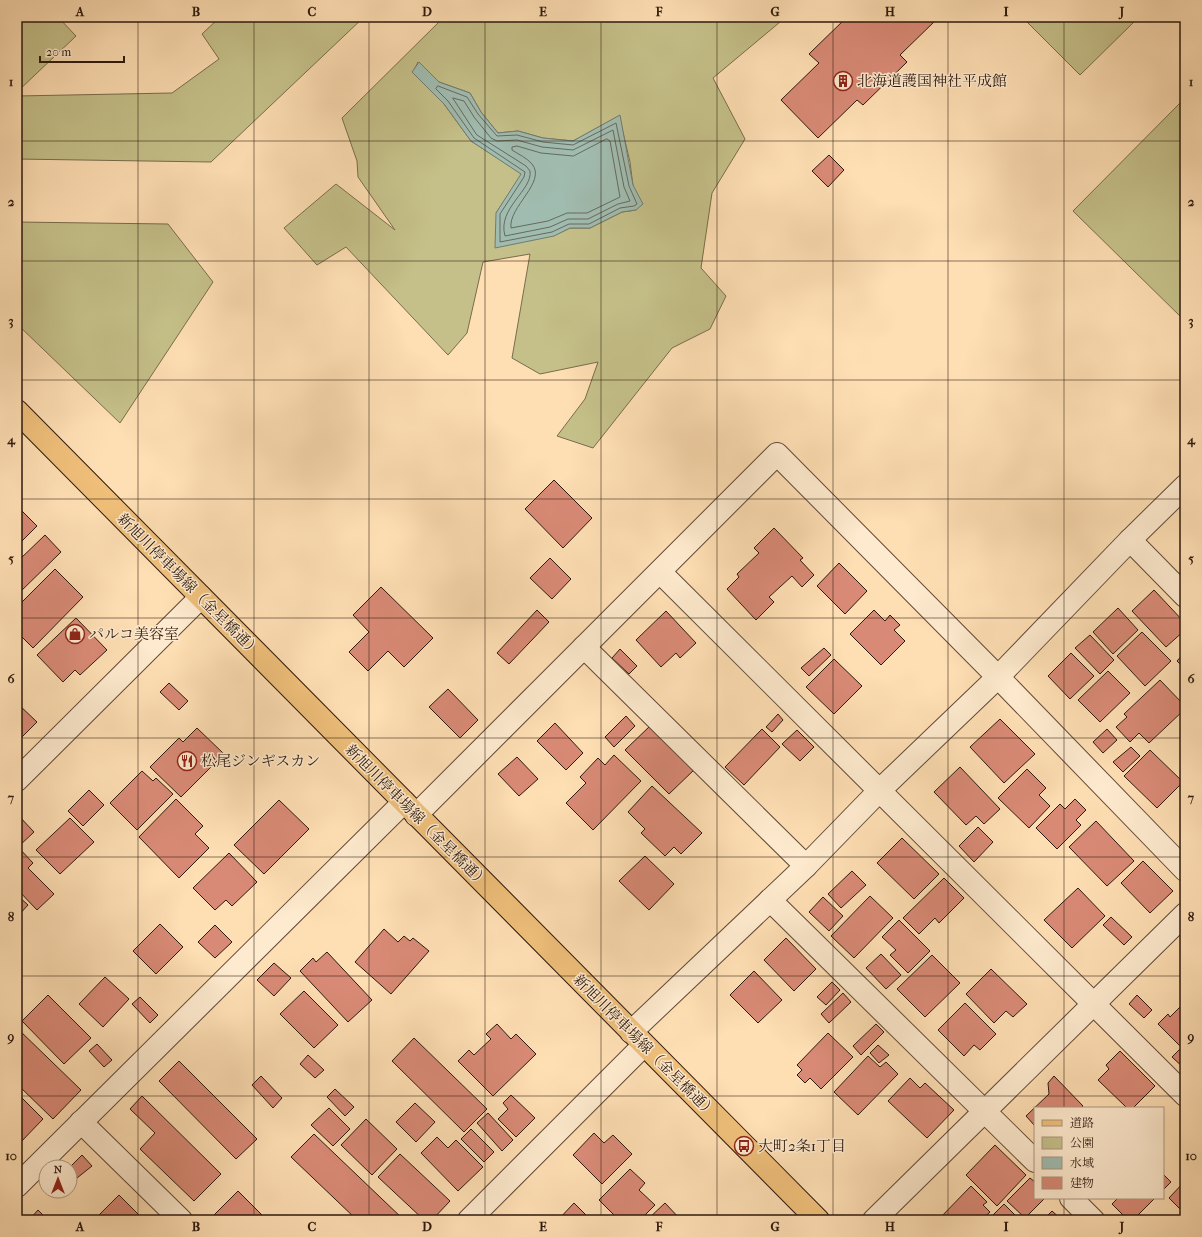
<svg xmlns="http://www.w3.org/2000/svg" width="1202" height="1237" font-family="'IM FELL French Canon','Noto Serif JP',serif">
<rect width="100%" height="100%" fill="#fedeb3"/>
<filter id="stains"><feTurbulence type="fractalNoise" baseFrequency=".005" numOctaves="4"/><feColorMatrix values="0 0 0 0 .2 0 0 0 0 .09 0 0 0 0 .02 0 0 0 .5 -.17"/></filter>
<radialGradient id="worn" r=".72"><stop offset=".6" stop-color="#630" stop-opacity="0"/><stop offset="1" stop-color="#630" stop-opacity=".3"/></radialGradient>
<g fill="#c5c089" stroke="#796c4c" fill-rule="evenodd">
<path d="M17,17h41l18,19 -59,56z"/>
<path d="M220,17h144l-153,145 -194,-3v-63l155,-3 47,-34 -17,-25z"/>
<path d="M444,17h342l-73,61 32,61 -33,54 -11,75 25,28 -16,33 -38,19 -79,100 -36,-12 28,-37 13,-37 -58,12 -28,-16 18,-104 -47,8 -16,71 -19,22 -102,-108 -29,18 -33,-37 52,-44 59,46 -37,-53 -1,-16 -15,-43zM418,62l21,20 31,11 11,19 17,21 20,-2 25,7 30,3 46,-25 11,46 6,48 -14,2 -32,16h-20l-17,8 -57,-23 26,-39 -51,-33 -27,-37 -31,-32z"/>
<path d="M1022,17h117l-59,58z"/>
<path d="M1185,98v223l-112,-110z"/>
<path d="M17,222l151,2 45,58 -93,141 -103,-99z"/>
</g>
<path fill="#a0bcb0" stroke="#727b6f" d="M419,62l20,20 31,11 11,19 17,21 20,-2 25,7 30,3 47,-26 13,70 10,19 -7,6 -14,2 -32,16h-20l-16,8 -59,12 1,-35 25,-39 -50,-33 -27,-37 -32,-32z"/>
<g fill="none" stroke-linecap="round" stroke-linejoin="round">
<g stroke="#666a5f" stroke-width="1">
<path d="M438,86l29,11 11,17 19,22 20,-1 26,7 30,3 43,-22 13,63 8,18 -3,2 -14,2 -31,16h-20l-17,8 -52,10v-28l24,-37 1,-5 -51,-34 -26,-37 -12,-12z"/>
<path d="M453,98l11,3 10,16 17,21 6,3 20,-1 25,7 31,3 40,-20 11,57 6,14 -12,3 -30,15h-20l-18,8 -45,9c-8,-28 28,-46 25,-65l-4,-5 -49,-31z"/>
<path d="M607,139l3,2 10,56 -33,16h-20l-19,8 -37,7c-3,-21 36,-46 21,-64 -5,-6 -14,-10 -20,-14v-3l5,-1 24,7 32,3z"/>
</g>
</g>
<g fill="#d98a76" stroke="#2d190e">
<path d="M847,17h88l2,2 -37,36 7,7 -44,43 -6,-5 -39,38 -37,-38 38,-37 -10,-9z"/>
<path d="M829,155l15,15 -16,17 -16,-16z"/>
<path d="M554,480l38,38 -29,30 -38,-39z"/>
<path d="M17,506l20,20 -20,20z"/>
<path d="M774,528l29,30 -3,2 14,15 -12,12 -10,-11 -23,21 5,5 -18,18 -29,-31 12,-12 -2,-3 22,-21 -5,-5z"/>
<path d="M45,535l16,17 -44,43v-33z"/>
<path d="M550,558l21,21 -19,20 -22,-21z"/>
<path d="M839,563l28,28 -22,23 -28,-28z"/>
<path d="M55,569l28,28 -50,51 -16,-16v-25z"/>
<path d="M381,587l52,51 -29,29 -16,-16 -20,20 -19,-19 20,-20 -16,-17z"/>
<path d="M1154,590l31,33v7l-19,17 -34,-36z"/>
<path d="M1118,608l20,22 -25,24 -20,-22z"/>
<path d="M537,610l12,12 -40,42 -12,-11z"/>
<path d="M874,610l11,11 5,-6 10,10 -6,5 11,11 -24,24 -31,-31z"/>
<path d="M666,611l30,32 -16,15 -4,-5 -15,14 -25,-27z"/>
<path d="M76,618l31,32 -27,25 -5,-5 -12,12 -26,-27z"/>
<path d="M1142,632l29,29 -26,25 -28,-30z"/>
<path d="M1090,635l24,25 -14,14 -25,-26z"/>
<path d="M824,648l7,7 -22,21 -8,-8z"/>
<path d="M620,649l17,17 -8,8 -17,-16z"/>
<path d="M1185,652v17l-8,-8z"/>
<path d="M1071,653l23,23 -24,23 -22,-23z"/>
<path d="M834,659l28,27 -28,28 -28,-27z"/>
<path d="M1108,671l22,22 -30,29 -22,-22z"/>
<path d="M1160,680l25,26v3l-36,34 -10,-10 -9,9 -14,-15 11,-10 -3,-3z"/>
<path d="M169,683l19,18 -9,9 -19,-18z"/>
<path d="M448,689l30,31 -18,18 -31,-31z"/>
<path d="M17,703l20,19 -20,20z"/>
<path d="M778,714l5,6 -11,12 -6,-5z"/>
<path d="M626,716l9,10 -21,21 -9,-10z"/>
<path d="M1000,719l35,35 -31,29 -34,-36z"/>
<path d="M555,723l28,30 -17,17 -29,-29z"/>
<path d="M651,725l44,44 -26,25 -44,-44z"/>
<path d="M197,728l27,26 -43,43 -31,-30 29,-29 4,4z"/>
<path d="M762,729l18,18 -36,38 -19,-18z"/>
<path d="M1107,729l10,11 -14,13 -10,-11z"/>
<path d="M797,730l17,17 -14,14 -18,-17z"/>
<path d="M1131,747l9,9 -17,16 -10,-10z"/>
<path d="M1150,750l33,32 -26,26 -33,-32z"/>
<path d="M614,755l27,26 -48,49 -27,-27 20,-20 -6,-6 18,-19 7,7z"/>
<path d="M517,757l21,22 -19,17 -21,-22z"/>
<path d="M960,767l40,42 -16,15 -8,-8 -10,9 -32,-33z"/>
<path d="M1027,769l19,19 -7,7 11,11 -21,22 -31,-30z"/>
<path d="M142,771l11,10 3,-3 17,16 -36,36 -27,-27z"/>
<path d="M652,786l50,47 -21,21 -7,-7 -9,9 -24,-23 4,-4 -17,-17z"/>
<path d="M89,790l15,15 -21,21 -15,-15z"/>
<path d="M176,799l27,27 -8,8 14,14 -30,30 -40,-41z"/>
<path d="M1075,799l11,11 -10,10 5,5 -24,24 -21,-21 24,-24 5,5z"/>
<path d="M279,800l30,29 -45,45 -30,-29z"/>
<path d="M18,815l16,17 -16,15 15,16 -5,5 26,26 -17,16 -20,-21z"/>
<path d="M70,818l24,24 -34,32 -24,-24z"/>
<path d="M1096,821l38,40 -27,25 -38,-39z"/>
<path d="M978,827l15,15 -19,20 -15,-16z"/>
<path d="M902,838l37,36 -25,25 -37,-36z"/>
<path d="M229,853l28,29 -25,24 -6,-6 -11,10 -22,-22z"/>
<path d="M645,856l29,28 -25,26 -30,-29z"/>
<path d="M1143,861l30,30 -23,22 -29,-30z"/>
<path d="M852,871l14,14 -25,23 -13,-14z"/>
<path d="M944,878l20,20 -25,25 -4,-5 -16,16 -16,-16z"/>
<path d="M1078,888l27,28 -33,32 -28,-28z"/>
<path d="M17,895l11,10 -11,12z"/>
<path d="M870,896l23,22 -39,40 -23,-22z"/>
<path d="M823,897l20,19 -14,15 -20,-19z"/>
<path d="M1111,917l21,20 -8,8 -21,-20z"/>
<path d="M899,920l31,31 -22,22 -18,-18 6,-5 -14,-13z"/>
<path d="M160,924l23,23 -27,27 -23,-23z"/>
<path d="M215,925l17,17 -17,16 -17,-16z"/>
<path d="M384,929l14,13 6,-6 6,5 3,-3 16,13 -38,43 -36,-32z"/>
<path d="M786,938l30,31 -22,22 -30,-31z"/>
<path d="M327,952l45,48 -24,22 -48,-51 13,-13 3,4z"/>
<path d="M881,954l20,21 -15,14 -20,-21z"/>
<path d="M932,955l28,28 -35,34 -28,-28z"/>
<path d="M274,963l17,15 -17,18 -17,-16z"/>
<path d="M991,969l36,35 -14,13 -7,-6 -12,12 -28,-29z"/>
<path d="M754,971l28,29 -24,23 -28,-28z"/>
<path d="M105,977l24,22 -26,28 -24,-23z"/>
<path d="M832,982l8,8 -14,15 -9,-8z"/>
<path d="M304,991l34,34 -24,23 -34,-34z"/>
<path d="M843,993l8,9 -22,21 -8,-9z"/>
<path d="M48,995l43,43 -27,26 -42,-43z"/>
<path d="M1137,995l15,15 -8,8 -15,-14z"/>
<path d="M140,997l18,18 -8,8 -18,-19z"/>
<path d="M1185,1002v39l-5,5 -22,-22 10,-10 2,3z"/>
<path d="M965,1003l31,31 -16,16 -6,-5 -10,11 -26,-26z"/>
<path d="M497,1024l14,15 5,-5 20,20 -43,42 -35,-35 11,-11 5,5 17,-16 -5,-5z"/>
<path d="M876,1024l8,8 -23,23 -8,-9z"/>
<path d="M17,1028l64,62 -28,29 -36,-35z"/>
<path d="M828,1033l25,24 -32,32 -11,-11 -5,5 -8,-8 5,-5 -5,-5z"/>
<path d="M414,1038l73,71 -23,23 -72,-71z"/>
<path d="M97,1044l15,16 -8,7 -15,-16z"/>
<path d="M1185,1044v25l-13,-12z"/>
<path d="M878,1045l11,10 -10,8 -9,-10z"/>
<path d="M1120,1051l35,35 -22,22h-6l-29,-28 11,-11 -3,-4z"/>
<path d="M308,1055l16,15 -9,8 -15,-14z"/>
<path d="M868,1056l12,11 6,-5 12,12 -40,41 -24,-23z"/>
<path d="M179,1061l78,78 -21,20 -77,-78z"/>
<path d="M261,1076l21,22 -9,10 -21,-23z"/>
<path d="M1054,1076l29,30 -2,2h-46v18l-9,-10 23,-22 -1,-11z"/>
<path d="M910,1078l10,10 5,-5 29,27 -27,28 -39,-37z"/>
<path d="M335,1089l19,18 -9,9 -18,-19z"/>
<path d="M17,1093l26,26 -25,26 -1,-1z"/>
<path d="M511,1095l24,23 -19,19 -18,-18 10,-10 -5,-6z"/>
<path d="M142,1096l79,78 -27,27 -54,-52 15,-16 -25,-24z"/>
<path d="M415,1103l20,19 -19,20 -20,-20z"/>
<path d="M329,1108l21,21 -17,17 -22,-21z"/>
<path d="M488,1113l25,27 -11,11 -25,-28z"/>
<path d="M366,1119l31,30 -25,26 -31,-30z"/>
<path d="M471,1129l23,23 -10,10 -23,-23z"/>
<path d="M594,1133l10,10 9,-8 19,19 -30,30 -29,-29z"/>
<path d="M314,1134l90,86h-47l-66,-63z"/>
<path d="M437,1137l11,11 8,-8 27,27 -25,24 -37,-38z"/>
<path d="M995,1145l31,30 -29,31 -31,-31z"/>
<path d="M400,1154l50,47 -18,19h-8l-46,-43z"/>
<path d="M82,1155l10,11 -15,12 -7,-7v-4z"/>
<path d="M630,1169l15,14 -6,7 16,15 -15,15h-23l1,-1 -19,-19z"/>
<path d="M1163,1174l8,8 -8,8z"/>
<path d="M1030,1178l5,4v16h10l-20,20 -18,-17z"/>
<path d="M1185,1181v33l-16,-16z"/>
<path d="M971,1186l16,16 -4,3 7,7 -9,8h-43z"/>
<path d="M238,1191l28,28 -1,1h-48l-4,-4z"/>
<path d="M119,1195l25,25h-47l-2,-1z"/>
<path d="M1118,1198h37l-22,22h-5l-16,-16z"/>
<path d="M574,1203l17,17h-33z"/>
<path d="M665,1203l16,17h-34z"/>
<path d="M1004,1204l16,16h-32z"/>
<path d="M38,1210l10,10h-19z"/>
<path d="M1052,1211l10,9h-19z"/>
<path d="M525,1215l6,5h-11z"/>
</g>
<g fill="none" stroke-linecap="round" stroke-linejoin="round">
<g stroke="#614a37" stroke-width="24">
<g id="minor">
<path d="M1130,540l55,56"/>
<path d="M660,572l525,523"/>
<path d="M584,647l222,219"/>
<path d="M17,780l184,-183"/>
<path d="M416,815l361,-361 221,223 187,193"/>
<path d="M770,900l265,261"/>
<path d="M631,1032l175,-166 74,-76 118,-113 132,-137 55,-54"/>
<path d="M81,1122l100,98"/>
<path d="M17,1186l387,-384"/>
<path d="M1071,1198l22,22"/>
<path d="M469,1220l175,-175"/>
<path d="M874,1220l311,-306"/>
</g>
</g>
<g stroke="#2d190e" stroke-width="24">
<path id="major" d="M17,411l801,809"/>
</g>
<use href="#minor" stroke="#feeace" stroke-width="22"/>
<use href="#major" stroke="#efbf7a" stroke-width="22"/>
</g>
<path fill="none" stroke="#2d190e" stroke-width="1" stroke-opacity="0.55" d="M138,17v1203M254,17v1203M369,17v1203M485,17v1203M601,17v1203M717,17v1203M833,17v1203M948,17v1203M1064,17v1091M17,141h1168M17,261h1168M17,380h1168M17,499h1168M17,618h1168M17,738h1168M17,857h1168M17,976h1168M17,1096h1168M1064,1198v22"/>
<defs>
<g id="building-ring" transform="scale(1)"><circle r="9.5" fill="#feeace" stroke="#8f2418" stroke-width="1.5"/><path d="M-4-6H4V6H1V3H-1V6H-4ZM-2.5-4.3h1.7v1.8h-1.7ZM.8-4.3h1.7v1.8H.8ZM-2.5-1h1.7V.8h-1.7ZM.8-1h1.7V.8H.8Z" fill="#8f2418"/></g>
<g id="shop-ring" transform="scale(1)"><circle r="9.5" fill="#feeace" stroke="#8f2418" stroke-width="1.5"/><path d="M-5-2.5h2.3a2.7 3.5 0 0 1 5.4 0H5L5.5 6h-11ZM-1.5-2.5h3a1.5 2.3 0 0 0-3 0Z" fill="#8f2418"/></g>
<g id="restaurant-ring" transform="scale(1)"><circle r="9.5" fill="#feeace" stroke="#8f2418" stroke-width="1.5"/><path d="M-5-6h1v4h1v-4h1v4h1v-4h1v5L-1.5 .5V6h-2V.5L-5-1ZM5-6V6H3V1.5H1.5Q1.5-4 5-6Z" fill="#8f2418"/></g>
<g id="bus-ring" transform="scale(1)"><circle r="9.5" fill="#feeace" stroke="#8f2418" stroke-width="1.5"/><path d="M-5-6H5V4H4V6H2V4H-2V6H-4V4H-5ZM-3.5-4V0h7V-4ZM-3.5 1.2v1.5H-2V1.2ZM2 1.2v1.5H3.5V1.2Z" fill="#8f2418"/></g>
</defs>
<g fill-rule="evenodd">
<use href="#building-ring" x="843" y="81"/>
<use href="#shop-ring" x="75" y="634"/>
<use href="#restaurant-ring" x="187" y="761"/>
<use href="#bus-ring" x="744" y="1146"/>
</g>
<g text-anchor="middle" dominant-baseline="central" stroke-width="3" stroke-linejoin="round" paint-order="stroke">
<g font-size="15" fill="#2d190e" stroke="#feeace" text-anchor="start">
<text x="857" y="81">北海道護国神社平成館</text>
<text x="89" y="634">パルコ美容室</text>
<text x="201" y="761">松尾ジンギスカン</text>
<text x="758" y="1146">大町2条1丁目</text>
</g>
<g font-size="15" fill="#2d190e" stroke="#feeace">
<text transform="translate(189 585) rotate(45)">新旭川停車場線（金星橋通）</text>
<text transform="translate(417 816) rotate(45)">新旭川停車場線（金星橋通）</text>
<text transform="translate(645 1046) rotate(45)">新旭川停車場線（金星橋通）</text>
</g>
</g>
<rect width="1202" height="1237" fill="none" stroke="#fedeb3" stroke-width="44"/>
<rect x="1034" y="1107" width="130" height="92" fill="#feeace" stroke="#aa9681"/>
<rect x="1042" y="1120" width="20" height="6" fill="#efbf7a" stroke="#aa9681"/>
<text x="1070" y="1127" font-size="12" fill="#2d190e">道路</text>
<rect x="1042" y="1137" width="20" height="12" fill="#c5c089" stroke="#aa9681"/>
<text x="1070" y="1147" font-size="12" fill="#2d190e">公園</text>
<rect x="1042" y="1157" width="20" height="12" fill="#a0bcb0" stroke="#aa9681"/>
<text x="1070" y="1167" font-size="12" fill="#2d190e">水域</text>
<rect x="1042" y="1177" width="20" height="12" fill="#d98a76" stroke="#aa9681"/>
<text x="1070" y="1187" font-size="12" fill="#2d190e">建物</text>
<g transform="translate(58 1179)"><circle r="19" fill="#feeace" stroke="#aa9681"/>
<path d="M0-3L7 15L0 10L-7 15Z" fill="#8f2418"/>
<text y="-6" font-size="11" font-weight="bold" text-anchor="middle" fill="#2d190e">N</text>
</g>
<path d="M40 56v6h84v-6" fill="none" stroke="#2d190e" stroke-width="2"/>
<text x="46" y="56" font-size="12" fill="#2d190e" stroke="#feeace" stroke-width="3" paint-order="stroke">20 m</text>
<rect x="22" y="22" width="1158" height="1193" fill="none" stroke="#2d190e" stroke-width="1.5"/>
<g font-size="13" text-anchor="middle" font-weight="bold" fill="#2d190e">
<text x="80" y="16">A</text>
<text x="196" y="16">B</text>
<text x="312" y="16">C</text>
<text x="427" y="16">D</text>
<text x="543" y="16">E</text>
<text x="659" y="16">F</text>
<text x="775" y="16">G</text>
<text x="890" y="16">H</text>
<text x="1006" y="16">I</text>
<text x="1122" y="16">J</text>
<text x="11" y="86">1</text>
<text x="1191" y="86">1</text>
<text x="11" y="206">2</text>
<text x="1191" y="206">2</text>
<text x="11" y="325">3</text>
<text x="1191" y="325">3</text>
<text x="11" y="444">4</text>
<text x="1191" y="444">4</text>
<text x="11" y="563">5</text>
<text x="1191" y="563">5</text>
<text x="11" y="683">6</text>
<text x="1191" y="683">6</text>
<text x="11" y="802">7</text>
<text x="1191" y="802">7</text>
<text x="11" y="921">8</text>
<text x="1191" y="921">8</text>
<text x="11" y="1041">9</text>
<text x="1191" y="1041">9</text>
<text x="11" y="1160">10</text>
<text x="1191" y="1160">10</text>
<text x="80" y="1231">A</text>
<text x="196" y="1231">B</text>
<text x="312" y="1231">C</text>
<text x="427" y="1231">D</text>
<text x="543" y="1231">E</text>
<text x="659" y="1231">F</text>
<text x="775" y="1231">G</text>
<text x="890" y="1231">H</text>
<text x="1006" y="1231">I</text>
<text x="1122" y="1231">J</text>
</g>
<rect width="100%" height="100%" filter="url(#stains)"/>
<rect width="100%" height="100%" fill="url(#worn)"/>
</svg>
